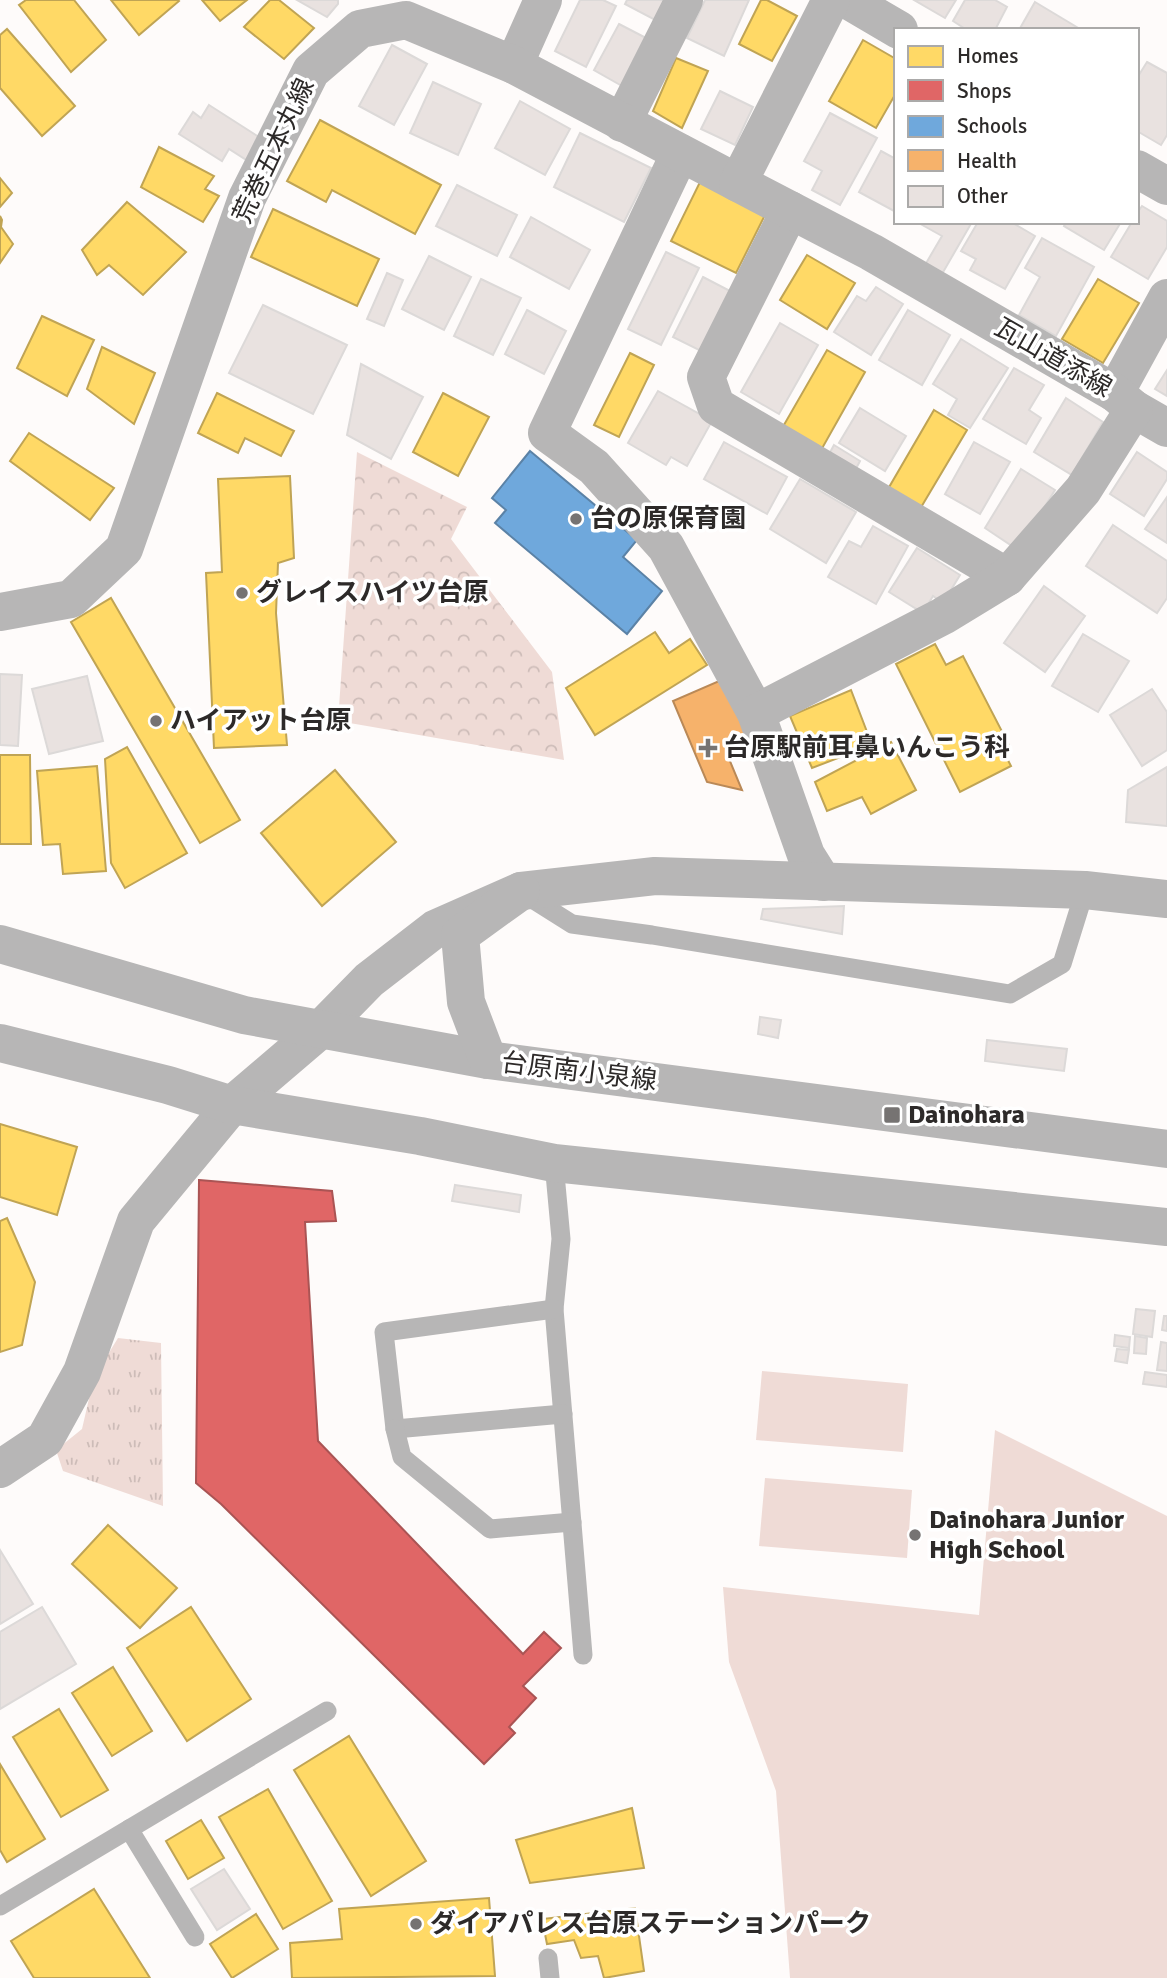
<svg xmlns="http://www.w3.org/2000/svg" width="1167" height="1978" font-family="Signika,'Noto Sans JP',sans-serif">
<defs>
<pattern id="forest-crowns" width="20" height="18" patternUnits="userSpaceOnUse" patternTransform="scale(1.75)"><rect width="20" height="18" fill="#efdbd6"/><path d="M2 6a3 3 0 1 1 6 0M12 15a3 3 0 1 1 6 0" fill="none" stroke="#cdbcb8"/></pattern>
<pattern id="park-tufts" width="24" height="20" patternUnits="userSpaceOnUse" patternTransform="scale(1.75)"><rect width="24" height="20" fill="#efdbd6"/><path d="M3 7l-1-3M5 7V3M7 7l1-3M15 17l-1-3M17 17v-4M19 17l1-3" fill="none" stroke="#cdbcb8"/></pattern>
</defs>
<rect width="100%" height="100%" fill="#fefbfa"/>
<path fill="url(#forest-crowns)" d="M357,452l110,55 -16,32 101,133 12,88 -226,-39z"/>
<path fill="url(#park-tufts)" d="M118,1338l43,5 2,163 -100,-35 -7,-21 26,-21 12,-52z"/>
<g fill="#efdbd6">
<path d="M762,1371l146,13 -5,68 -147,-12z"/>
<path d="M995,1430l172,86v462h-377l-14,-187 -47,-129 -6,-75 256,28z"/>
<path d="M765,1478l147,12 -5,68 -148,-12z"/>
</g>
<g fill="#ffd966" stroke="#c0a454" stroke-width="2">
<path d="M26,0h48l32,40 -35,32 -52,-67z"/>
<path d="M111,0h67l1,1 -40,34z"/>
<path d="M202,0h45l-27,21z"/>
<path d="M270,0h9l35,28 -30,31 -40,-32z"/>
<path d="M761,0h6l30,16 -25,45 -33,-17z"/>
<path d="M7,29l68,77 -33,30 -42,-48v-53z"/>
<path d="M863,40l33,19v34l-20,35 -47,-27z"/>
<path d="M676,58l32,13 -26,57 -29,-17z"/>
<path d="M320,120l121,65 -26,49 -83,-44 -6,12 -39,-21z"/>
<path d="M159,147l55,29 -9,13 14,7 -16,26 -62,-35z"/>
<path d="M0,178l12,15 -12,14z"/>
<path d="M700,182l65,33 -29,58 -65,-32z"/>
<path d="M127,202l59,50 -43,43 -34,-30 -12,10 -15,-25z"/>
<path d="M273,209l106,50 -22,47 -106,-49z"/>
<path d="M0,216l2,4 -1,7 12,17 -13,19z"/>
<path d="M807,255l48,28 -28,46 -47,-29z"/>
<path d="M1098,279l41,24 -36,60 -41,-24z"/>
<path d="M42,316l52,24 -27,56 -50,-28z"/>
<path d="M102,347l53,26 -21,51 -47,-35z"/>
<path d="M827,350l38,22 -45,80 -39,-22z"/>
<path d="M630,353l24,12 -35,72 -25,-12z"/>
<path d="M217,393l77,38 -13,25 -36,-18 -7,15 -40,-20z"/>
<path d="M443,393l46,24 -31,59 -45,-24z"/>
<path d="M934,410l33,20 -47,79 -32,-20z"/>
<path d="M29,433l85,55 -24,32 -80,-59z"/>
<path d="M290,476l4,82 -16,5 -2,50 11,132 -73,3 -8,-175 16,-1 -4,-93z"/>
<path d="M111,598l129,222 -40,23 -129,-221z"/>
<path d="M655,632l14,21 21,-14 17,26 -112,70 -29,-47z"/>
<path d="M935,644l11,21 17,-9 46,89 -7,4 9,17 -51,26 -64,-128z"/>
<path d="M851,690l21,55 -60,23 -22,-52z"/>
<path d="M891,742l25,48 -45,24 -9,-17 -35,14 -12,-29z"/>
<path d="M127,747l60,106 -62,35 -14,-25 -6,-104z"/>
<path d="M0,755h30l1,89h-31z"/>
<path d="M97,766l9,105 -43,3 -3,-30 -17,1 -6,-74z"/>
<path d="M335,770l61,72 -74,64 -61,-73z"/>
<path d="M0,1124l77,23 -20,68 -57,-18z"/>
<path d="M7,1218l28,64 -13,63 -22,7v-131z"/>
<path d="M108,1525l69,63 -37,40 -68,-64z"/>
<path d="M191,1607l60,92 -64,42 -60,-93z"/>
<path d="M113,1667l39,64 -40,25 -40,-63z"/>
<path d="M59,1709l49,81 -47,27 -48,-80z"/>
<path d="M349,1736l77,125 -55,35 -77,-126z"/>
<path d="M0,1764l45,75 -38,23 -7,-12z"/>
<path d="M268,1789l64,112 -49,28 -64,-112z"/>
<path d="M632,1808l12,60 -114,15 -14,-43z"/>
<path d="M201,1820l23,38 -36,21 -22,-38z"/>
<path d="M94,1889l56,89h-116l-23,-37z"/>
<path d="M489,1898l6,78 -203,2 -2,-35 52,-4 -3,-30z"/>
<path d="M635,1908l9,63 -40,7 -6,-22 -17,2 -7,-18 -27,4 -5,-25z"/>
<path d="M256,1914l22,35 -46,29 -22,-34z"/>
</g>
<path fill="#e06666" stroke="#aa5454" stroke-width="2" d="M199,1180l133,11 4,30 -31,1 13,219 205,213 21,-22 17,16 -38,38 13,12 -27,29 6,6 -31,31 -263,-260 -25,-21z"/>
<path fill="#6fa8dc" stroke="#5b82a6" stroke-width="2" d="M530,451l107,89 -14,17 39,34 -35,43 -132,-111 11,-13 -14,-12z"/>
<path fill="#f6b26b" stroke="#ba8957" stroke-width="2" d="M726,678l28,64 -27,12 15,36 -35,-8 -34,-81z"/>
<g fill="#e9e2e0" stroke="#dcd9d8" stroke-width="2">
<path d="M297,0h41v4l-11,13z"/>
<path d="M580,0h23l13,6 -30,61 -31,-16z"/>
<path d="M627,0h41l-11,21 -32,-17z"/>
<path d="M705,0h44l-25,56 -37,-18z"/>
<path d="M914,0h42l-11,18z"/>
<path d="M965,0h30l12,7 -12,23h-28l-14,-9z"/>
<path d="M1035,2l45,27v1h-61z"/>
<path d="M619,24l29,15 -26,47 -28,-16z"/>
<path d="M392,45l35,19 -33,61 -35,-19z"/>
<path d="M1147,62l20,11v62l-6,10 -24,-14v-53z"/>
<path d="M433,82l48,22 -23,51 -48,-22z"/>
<path d="M720,91l33,16 -18,38 -34,-16z"/>
<path d="M520,101l50,28 -25,46 -50,-27z"/>
<path d="M209,105l53,34 -14,22 -19,-12 -7,12 -43,-27 14,-22 8,6z"/>
<path d="M830,113l47,25 -37,67 -28,-15 10,-19 -18,-10z"/>
<path d="M580,133l71,35 -27,54 -70,-35z"/>
<path d="M881,151l15,8v53l-37,-20z"/>
<path d="M457,185l60,30 -20,41 -61,-30z"/>
<path d="M1142,206l25,15v26l-19,32 -37,-22 21,-35h5v-9z"/>
<path d="M531,217l59,33 -21,39 -59,-32z"/>
<path d="M917,222h55l-30,52 -17,-9 17,-29z"/>
<path d="M978,222h33l24,14 -30,53 -35,-19 6,-11 -15,-8z"/>
<path d="M1066,222h55l-17,28 -40,-24z"/>
<path d="M1042,238l52,29 -38,69 -37,-21 21,-38 -15,-9z"/>
<path d="M666,252l33,16 -38,77 -33,-16z"/>
<path d="M429,256l42,21 -27,53 -42,-21z"/>
<path d="M387,273l16,7 -19,46 -17,-7z"/>
<path d="M703,277l27,14 -29,60 -28,-14z"/>
<path d="M481,279l40,19 -28,57 -39,-19z"/>
<path d="M876,287l27,17 -32,51 -37,-23 23,-36 9,5z"/>
<path d="M263,305l84,40 -34,69 -84,-41z"/>
<path d="M527,310l39,21 -22,43 -39,-20z"/>
<path d="M908,310l42,25 -28,50 -43,-25z"/>
<path d="M780,323l38,22 -39,69 -38,-22z"/>
<path d="M961,339l47,29 -38,60 -22,-13 9,-16 -24,-15z"/>
<path d="M361,364l62,33 -32,62 -44,-24z"/>
<path d="M1014,368l30,17 -15,25 12,8 -15,26 -43,-25z"/>
<path d="M1167,370v26l-12,-7z"/>
<path d="M658,391l54,30 -25,45 -16,-9 -5,8 -38,-22z"/>
<path d="M1066,398l37,24 -31,53 -38,-23z"/>
<path d="M860,408l46,28 -21,35 -46,-28z"/>
<path d="M724,442l63,35 -20,37 -63,-35z"/>
<path d="M974,442l36,20 -30,52 -35,-20z"/>
<path d="M834,445l26,16 -7,13 -26,-16z"/>
<path d="M1137,452l30,20v7l-23,37 -34,-22z"/>
<path d="M1021,469l34,21 -37,60 -33,-22z"/>
<path d="M800,479l56,33 -30,51 -56,-34z"/>
<path d="M1167,497v46l-22,-14z"/>
<path d="M1113,525l54,36v37l-10,15 -71,-47z"/>
<path d="M873,526l35,20 -32,58 -48,-27 21,-36 12,6z"/>
<path d="M917,548l43,27 -17,28 -10,-7 -10,17 -34,-21z"/>
<path d="M1044,586l41,30 -40,56 -41,-29z"/>
<path d="M1083,634l46,27 -31,51 -46,-26z"/>
<path d="M0,674l22,1 -4,71 -18,-1z"/>
<path d="M87,676l16,65 -54,13 -17,-65z"/>
<path d="M1152,689l15,23v38l-25,16 -32,-51z"/>
<path d="M1167,767v59l-41,-4 2,-32z"/>
<path d="M844,906l-2,28 -81,-15 2,-10z"/>
<path d="M760,1017l21,3 -3,18 -20,-4z"/>
<path d="M987,1040l80,9 -3,22 -79,-10z"/>
<path d="M455,1185l66,10 -2,17 -67,-11z"/>
<path d="M1136,1309l19,2 -3,26 -19,-3z"/>
<path d="M1164,1316h3v15l-5,-1z"/>
<path d="M1115,1335l15,2 -1,11 -15,-2z"/>
<path d="M1135,1336l12,2 -1,16 -12,-1z"/>
<path d="M1161,1342l6,1v28l-10,-1z"/>
<path d="M1117,1349l12,1 -2,13 -12,-2z"/>
<path d="M1145,1372l22,3v12l-24,-3z"/>
<path d="M0,1550l33,54 -33,20z"/>
<path d="M42,1607l34,57 -76,45v-77z"/>
<path d="M224,1869l26,40 -33,21 -26,-41z"/>
</g>
<g fill="none" stroke-linecap="round" stroke-linejoin="round">
<g stroke="#b7b6b6" stroke-width="19">
<path d="M526,895l46,29 80,11 358,59 52,-30 23,-74"/>
<path d="M554,1163l7,76 -7,70 29,346"/>
<path d="M554,1309l-170,23 11,97 168,-15"/>
<path d="M395,1429l7,28 88,72 82,-7"/>
<path d="M129,1829l66,108"/>
<path d="M0,1906l327,-195"/>
<path d="M548,1958l2,20"/>
</g>
<g stroke="#b7b6b6" stroke-width="38">
<path d="M848,0l51,30"/>
<path d="M514,65l29,-65"/>
<path d="M622,123l62,-123"/>
<path d="M680,153l-133,280 47,34 72,80 90,166"/>
<path d="M1137,169l30,17"/>
<path d="M790,210l-84,167 10,29 291,171"/>
<path d="M1115,393l52,-95"/>
<path d="M1134,409l33,19"/>
<path d="M0,612l71,-13 53,-50 123,-351 64,-127 49,-42 46,-9 108,45 224,118"/>
<path d="M823,882l-17,-27 -50,-142 187,-97 64,-39 76,-87 51,-81 -19,-16 -244,-141 -133,-69 93,-183"/>
<path d="M0,1469l45,-30 37,-67 54,-151 96,-116 89,-76 48,-49 66,-51 86,-38 134,-15 430,14 82,9"/>
</g>
<g stroke="#b7b6b6" stroke-width="38">
<path d="M0,944l244,71 244,45 679,89"/>
<path d="M0,1043l168,42 64,20 188,31 134,27 613,64"/>
<path d="M488,1060l-22,-58 -6,-67 61,-44"/>
</g>
</g>
<g fill="#767372" stroke="#fff" stroke-width="2.5">
<circle cx="576" cy="519" r="7"/>
<circle cx="242" cy="593" r="7"/>
<circle cx="156" cy="721" r="7"/>
<path d="M704.5 737.5h7v7h7v7h-7v7h-7v-7h-7v-7h7z"/>
<rect x="883" y="1106" width="18" height="18" rx="3.5"/>
<circle cx="915" cy="1535" r="7"/>
<circle cx="416" cy="1924" r="7"/>
</g>
<g text-anchor="middle" dominant-baseline="central" stroke-width="7" stroke-linejoin="round" paint-order="stroke">
<g font-size="26" fill="#2d2a29" stroke="#fff">
<text transform="translate(274 151) rotate(-65)">荒巻五本丸線</text>
<text transform="translate(1053 358) rotate(30)">瓦山道添線</text>
<text transform="translate(579 1072) rotate(7)">台原南小泉線</text>
</g>
<g font-size="26" font-weight="bold" fill="#2d2a29" stroke="#fff" text-anchor="start">
<text x="590" y="519">台の原保育園</text>
<text x="256" y="593">グレイスハイツ台原</text>
<text x="170" y="721">ハイアット台原</text>
<text x="724" y="748">台原駅前耳鼻いんこう科</text>
<text x="908" y="1115">Dainohara</text>
<text x="929" y="1520">Dainohara Junior<tspan x="929" dy="30">High School</tspan></text>
<text x="430" y="1924">ダイアパレス台原ステーションパーク</text>
</g>
</g>
<rect x="894" y="28" width="245" height="196" fill="#ffffff" stroke="#abaaa9" stroke-width="2"/>
<rect x="908" y="46" width="35" height="21" fill="#ffd966" stroke="#abaaa9" stroke-width="2"/>
<text x="957" y="63" font-size="21" fill="#2d2a29">Homes</text>
<rect x="908" y="80" width="35" height="21" fill="#e06666" stroke="#abaaa9" stroke-width="2"/>
<text x="957" y="98" font-size="21" fill="#2d2a29">Shops</text>
<rect x="908" y="116" width="35" height="21" fill="#6fa8dc" stroke="#abaaa9" stroke-width="2"/>
<text x="957" y="133" font-size="21" fill="#2d2a29">Schools</text>
<rect x="908" y="150" width="35" height="21" fill="#f6b26b" stroke="#abaaa9" stroke-width="2"/>
<text x="957" y="168" font-size="21" fill="#2d2a29">Health</text>
<rect x="908" y="186" width="35" height="21" fill="#e9e2e0" stroke="#abaaa9" stroke-width="2"/>
<text x="957" y="203" font-size="21" fill="#2d2a29">Other</text>
</svg>
